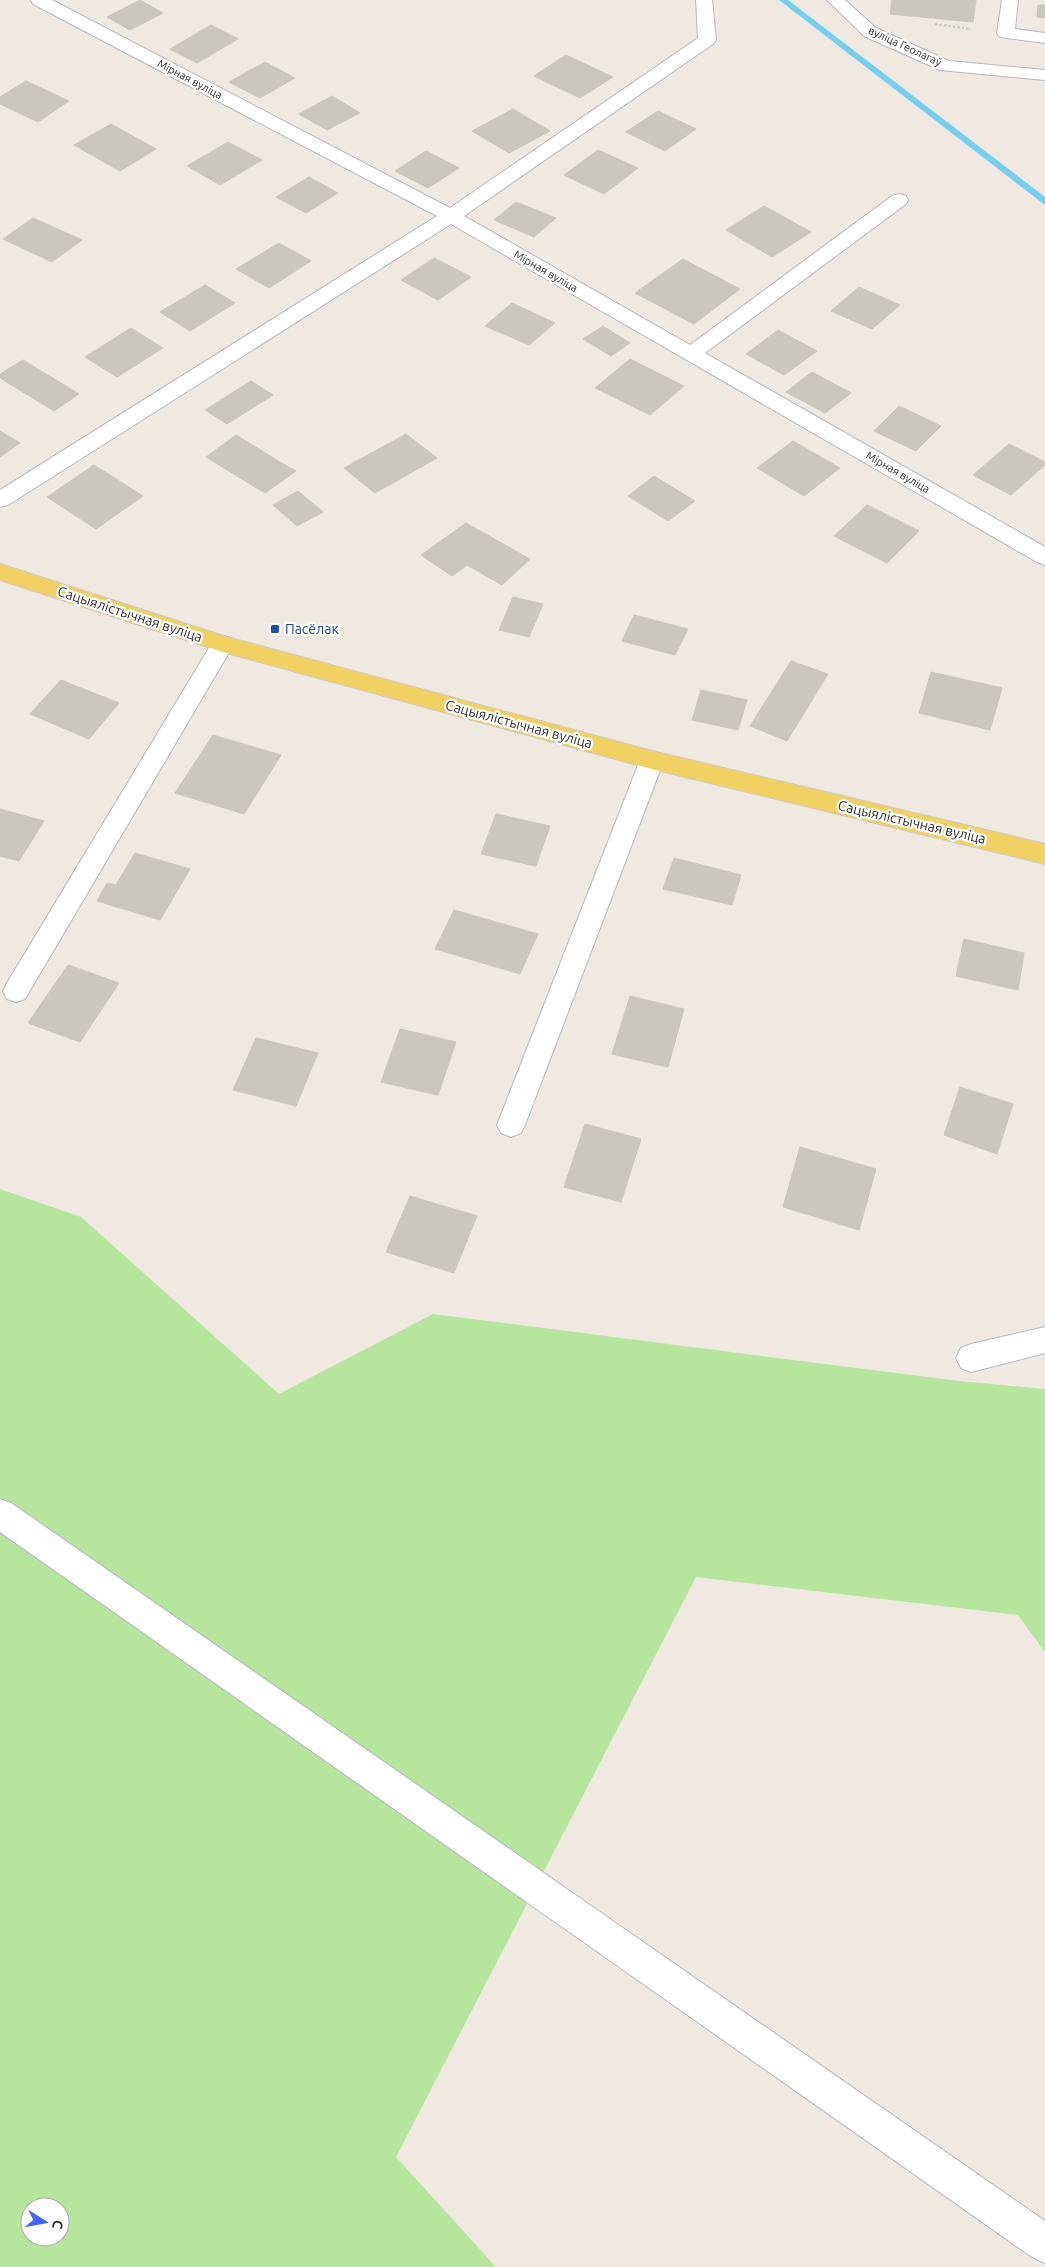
<svg xmlns="http://www.w3.org/2000/svg" width="1045" height="2267" font-family="Ubuntu,sans-serif">
<rect width="100%" height="100%" fill="#efe9e1"/>
<path fill="#b6e59e" fill-rule="evenodd" d="M0,1189l81,28 198,177 154,-80 526,67 86,8v263l-27,-37 -322,-38 -300,580 100,110h-496zM30,2207h30v30h-30z"/>
<g fill="none" stroke-linecap="round" stroke-linejoin="round">
<path fill="#75cff0" fill-rule="evenodd" d="M779,0h9l257,197v8z"/>
</g>
<g fill="#cbc7bf" stroke="#cbc5ba">
<path d="M140,0l23,13 -33,17 -23,-13z"/>
<path d="M892,0h84l-3,22 -83,-8z"/>
<path d="M1038,5h7v13l-8,-1z"/>
<path d="M211,25l27,14 -41,24 -27,-14z"/>
<path d="M566,55l47,22 -33,21 -46,-22z"/>
<path d="M265,62l30,16 -35,20 -31,-16z"/>
<path d="M26,81l43,20 -31,21 -38,-18v-7z"/>
<path d="M332,96l28,17 -33,17 -28,-16z"/>
<path d="M513,109l37,22 -41,22 -37,-22z"/>
<path d="M658,111l38,18 -31,22 -39,-19z"/>
<path d="M111,124l45,25 -36,22 -46,-26z"/>
<path d="M228,142l34,18 -42,25 -33,-19z"/>
<path d="M598,150l40,18 -34,26 -40,-19z"/>
<path d="M426,151l33,17 -31,20 -33,-17z"/>
<path d="M309,177l29,16 -32,20 -30,-16z"/>
<path d="M516,202l40,16 -22,19 -40,-17z"/>
<path d="M764,206l47,26 -39,25 -46,-27z"/>
<path d="M33,218l49,22 -30,22 -49,-23z"/>
<path d="M279,243l32,18 -42,27 -33,-19z"/>
<path d="M434,258l37,19 -33,23 -37,-20z"/>
<path d="M683,259l57,30 -46,35 -59,-31z"/>
<path d="M205,285l30,18 -45,28 -30,-19z"/>
<path d="M859,287l41,18 -28,24 -41,-18z"/>
<path d="M512,303l43,20 -26,22 -44,-19z"/>
<path d="M603,326l27,17 -19,13 -28,-17z"/>
<path d="M131,328l32,20 -46,29 -32,-20z"/>
<path d="M778,330l39,21 -33,24 -38,-21z"/>
<path d="M630,359l54,27 -34,29 -55,-27z"/>
<path d="M23,360l56,34 -25,17 -54,-33v-4z"/>
<path d="M812,372l39,21 -26,20 -39,-21z"/>
<path d="M251,381l22,14 -46,29 -22,-14z"/>
<path d="M899,406l42,20 -25,25 -42,-20z"/>
<path d="M0,431l20,12 -20,14z"/>
<path d="M406,434l31,24 -62,35 -31,-25z"/>
<path d="M236,435l44,27 -30,22 -44,-27z"/>
<path d="M793,441l47,27 -36,28 -47,-28z"/>
<path d="M1009,444l36,18v3l-34,30 -38,-20z"/>
<path d="M280,462l16,9 -31,22 -15,-9z"/>
<path d="M94,465l49,31 -47,33 -49,-32z"/>
<path d="M654,476l41,25 -27,20 -40,-25z"/>
<path d="M298,491l25,21 -26,14 -24,-21z"/>
<path d="M867,505l52,26 -32,32 -53,-27z"/>
<path d="M466,523l64,36 -28,26 -35,-20 -15,11 -31,-21z"/>
<path d="M513,597l30,7 -14,33 -30,-7z"/>
<path d="M634,615l54,14 -13,26 -53,-14z"/>
<path d="M791,661l37,13 -41,67 -37,-15z"/>
<path d="M931,672l71,16 -12,42 -71,-17z"/>
<path d="M61,680l58,23 -30,36 -59,-25z"/>
<path d="M701,690l46,10 -9,30 -46,-10z"/>
<path d="M213,735l68,20 -37,59 -69,-21z"/>
<path d="M0,809l44,12 -25,40 -19,-5z"/>
<path d="M496,814l54,12 -14,40 -55,-12z"/>
<path d="M135,853l55,16 -30,51 -63,-19 10,-18 9,2z"/>
<path d="M674,858l67,17 -9,30 -69,-16z"/>
<path d="M454,910l84,24 -18,40 -85,-25z"/>
<path d="M964,939l60,14 -6,37 -62,-14z"/>
<path d="M68,965l51,18 -39,59 -52,-19z"/>
<path d="M630,996l54,13 -16,58 -56,-13z"/>
<path d="M400,1029l56,13 -18,53 -57,-13z"/>
<path d="M256,1038l62,15 -22,53 -63,-16z"/>
<path d="M960,1087l53,17 -16,50 -53,-19z"/>
<path d="M585,1124l56,15 -20,63 -57,-15z"/>
<path d="M800,1147l76,22 -17,61 -76,-23z"/>
<path d="M410,1196l67,20 -23,57 -68,-21z"/>
</g>
<g fill="none" stroke-linecap="round" stroke-linejoin="round">
<g stroke="#b4b7c1" stroke-width="2">
<g id="minor">
<path d="M31,0h21l398,208 248,-170 -2,-38h16l4,40 -3,4 -249,172 226,129 202,-149 7,-2 7,2 2,4 -2,4 -201,149 340,194v18l-8,-3 -586,-338 -443,281 -8,2v-17l437,-274 -404,-212z"/>
<path d="M827,0h18l31,28 73,33 96,9v10l-105,-10 -76,-34z"/>
<path d="M1002,0h16l-3,29 30,4v10l-45,-6 -3,-4z"/>
<path d="M223,636l8,2 3,6 -209,355 -9,3 -9,-3 -4,-8 4,-8 208,-345z"/>
<path d="M652,751l8,3 4,6 -139,365 -4,8 -10,4 -10,-4 -4,-8 143,-365 4,-6z"/>
<path d="M1045,1327v26l-74,19 -10,-4 -5,-10 5,-10 10,-4z"/>
<path d="M0,1499l11,4 1034,718v42l-13,-6 -1032,-725z"/>
</g>
</g>
<g stroke="#c9c9c9" stroke-width="2">
<path id="major" d="M0,564l227,73 425,114 393,93v20l-393,-95 -429,-117 -223,-72z"/>
</g>
<path stroke="#c9c9c9" stroke-width="2.5" stroke-dasharray="2.5 2" stroke-linecap="butt" d="M935,24l36,5"/>
<use href="#minor" fill="#fff" fill-rule="evenodd"/>
<use href="#major" fill="#f2d163" fill-rule="evenodd"/>
</g>
<rect fill="#1a4fb4" stroke="#fff" stroke-width="2" x="270" y="624" width="10" height="10" rx="2.5"/>
<g text-anchor="middle" dominant-baseline="central" stroke-width="4.5" stroke-linejoin="round" paint-order="stroke">
<g font-size="11" fill="#2e2e2e" stroke="#fff">
<text transform="translate(905 46) rotate(25)">вуліца Геолагаў</text>
<text transform="translate(190 79) rotate(28)">Мірная вуліца</text>
<text transform="translate(546 271) rotate(30)">Мірная вуліца</text>
<text transform="translate(898 472) rotate(30)">Мірная вуліца</text>
</g>
<g font-size="14" fill="#2e2e2e" stroke="#fff">
<text transform="translate(130 614) rotate(18)">Сацыялістычная вуліца</text>
<text transform="translate(519 724) rotate(15)">Сацыялістычная вуліца</text>
<text transform="translate(912 822) rotate(13)">Сацыялістычная вуліца</text>
</g>
<g font-size="14" fill="#164399" stroke="#fff" text-anchor="start">
<text x="285" y="629">Пасёлак</text>
</g>
</g>
<g transform="translate(45 2222) rotate(101)"><circle r="24" fill="#ffffff" stroke="#ababab"/>
<path d="M0-4L9 19L0 12L-9 19Z" fill="#4264fb"/>
<text y="-8" font-size="14" font-weight="bold" text-anchor="middle" fill="#2e2e2e">С</text>
</g>
</svg>
